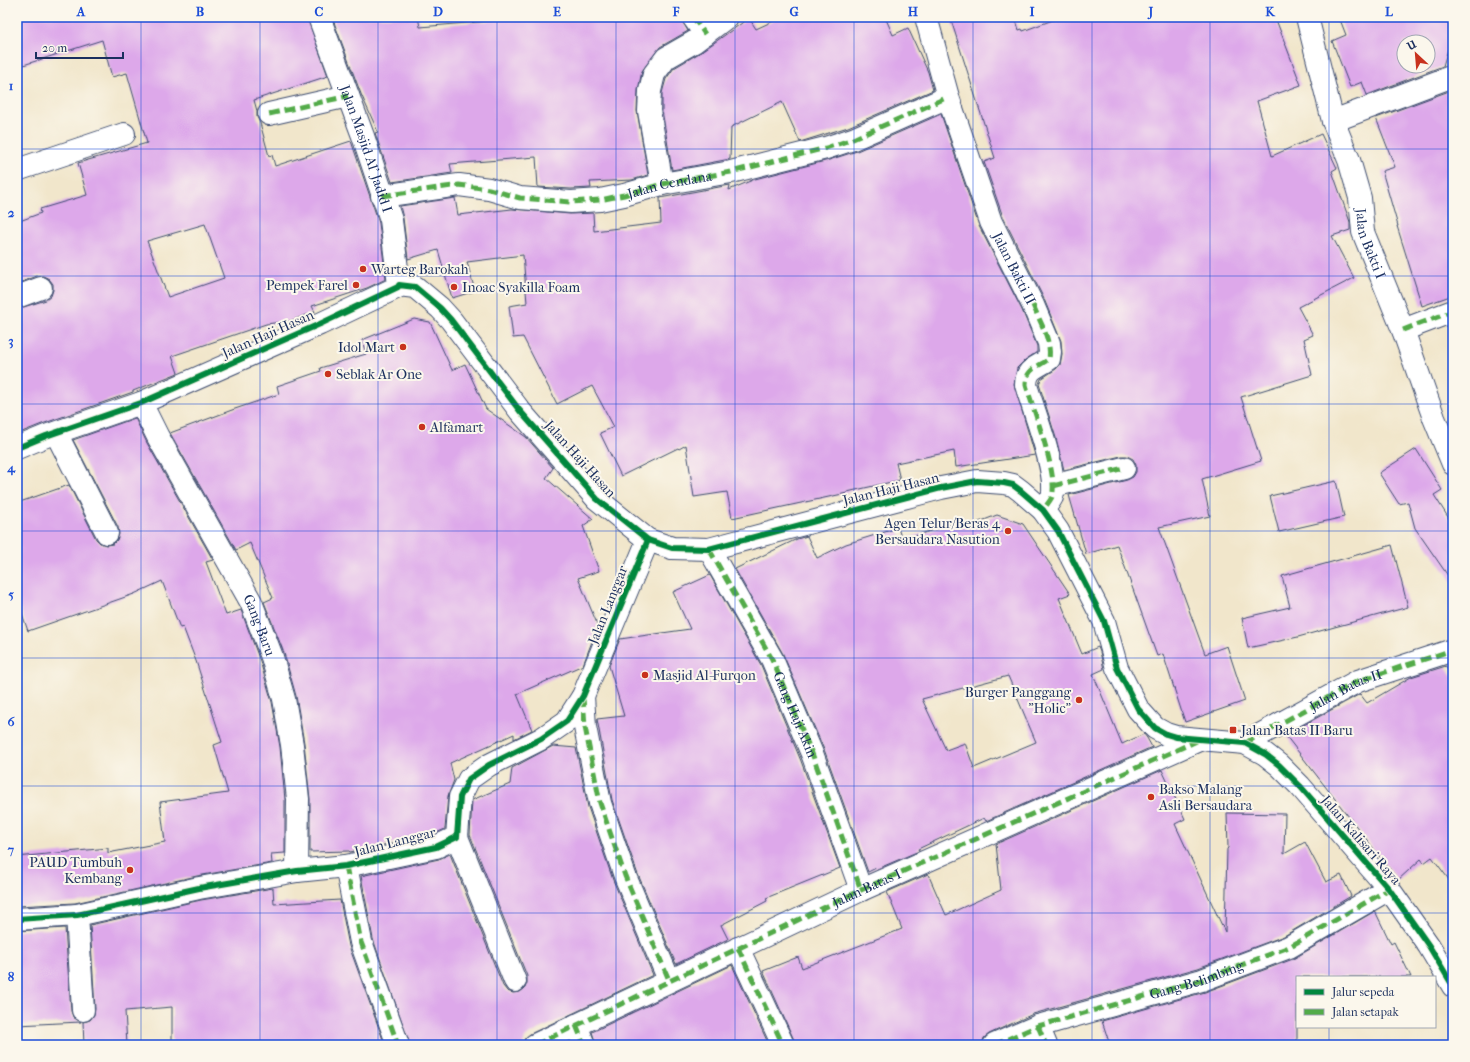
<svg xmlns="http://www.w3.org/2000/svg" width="1470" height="1062" font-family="'IM FELL French Canon',serif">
<rect width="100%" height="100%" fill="#fbf7ec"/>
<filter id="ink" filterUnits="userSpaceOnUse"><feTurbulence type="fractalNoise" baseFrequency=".025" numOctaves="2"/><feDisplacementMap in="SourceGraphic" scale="8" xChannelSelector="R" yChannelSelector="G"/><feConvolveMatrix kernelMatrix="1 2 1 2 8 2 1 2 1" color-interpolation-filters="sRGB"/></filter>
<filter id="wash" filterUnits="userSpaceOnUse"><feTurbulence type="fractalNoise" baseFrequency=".012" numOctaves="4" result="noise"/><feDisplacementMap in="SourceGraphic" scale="16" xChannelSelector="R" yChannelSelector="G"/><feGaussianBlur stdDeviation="0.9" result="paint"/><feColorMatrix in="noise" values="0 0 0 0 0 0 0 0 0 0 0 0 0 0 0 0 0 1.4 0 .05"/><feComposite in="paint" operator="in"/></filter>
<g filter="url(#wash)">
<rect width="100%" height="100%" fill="#f1e6cb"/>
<g id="blocks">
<g fill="#dda8ea" fill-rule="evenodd">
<path d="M17,17h290l21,59 -74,24 3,11v6l3,6 9,33 3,-1 3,11 76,-25 28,82 7,56 -19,9 -55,18 3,6 -25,9 -24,3 -94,32 6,17 -45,18v1l-91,32 -25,10v-125l29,-9 5,-4 2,-6v-6l-4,-5 -6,-3h-6l-20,8v-62l24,-9 -1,-4 47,-14 -9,-32 69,-20 -20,-70 -15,4 -10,-37 -85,27zM205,224l19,54 -56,19 -21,-56z"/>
<path d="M332,17h86l2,10 117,-10h143l8,14 -28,16 -18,24 -4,19 -1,21 11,64 -16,5 -42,2 1,6 -20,1 -33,-2 -2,-30 -86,7 2,9 -60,9 -17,-49 3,-1 -17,-38z"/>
<path d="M782,17h103l8,18 15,-7 20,44 5,18 -85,37 -48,15 -18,-40 -51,25 -1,32 -58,11 -10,-60v-17l4,-14 8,-11 27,-16 48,-34 7,11z"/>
<path d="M950,17h65l4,13 3,-1 1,2 38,-14h214l26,68 -44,16 15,55 49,-22 16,34 -5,3 18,51v8l-18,6 22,42 -56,29 15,28 -9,4 8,36 -71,22 20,64 -59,18 8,37 -51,11 46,127 22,-8 18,55 -60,21 -22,-68 -6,2 -40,-111 -31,9 -17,-59 58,-15 6,-3 3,-5v-7l-3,-6 -6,-3h-6l-57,14 -8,-32 -17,-54 2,-5 15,-10 4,-4 2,-11 -1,-13 -17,-42 -41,-82 -19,-55 11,-4z"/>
<path d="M1339,17h114v30l-5,2 -5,17 -76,29 -5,-13 -12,5 -18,-46 14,-6zM1404,42h24v24h-24z"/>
<path d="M1452,90l1,205 -31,11 -25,-80h1l-16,-55 13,-4 -19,-49z"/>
<path d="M941,114l38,112 43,84 15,36v6l-12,8 -8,8 -3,16 21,71 -79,12 -2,-16 -58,12 4,17 -53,12v1l-115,25 -5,-26 -33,5 -8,-52 -7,4 -1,-1 -57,28 -21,-43 14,-6 -22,-41 -35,18 -34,-67 -10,1 -4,-32 18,-3 -4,-48 -56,7 8,29 -23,7 -14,-48 -30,9 -5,-41 -3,-12 55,-8 3,17 54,-6 58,5 23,-1 1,18 67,-8 -1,-25 70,-13 -1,5 26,-11 74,-19 28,-9z"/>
<path d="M414,319l16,3 22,48 13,-6 21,45 40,28 27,31 -7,10 47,41 -10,7 16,45 -21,7 20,48 -15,39 -66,29 15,36 -18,9v-5l-64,29 4,17 -6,16 -3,33 -13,6 -82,17 -1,-1 -39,1v-53l-6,-56 -8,-47 -12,-43 -20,-51 9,-4 -23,-55 -14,7 -66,-117 62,-23 47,-16 -2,-8 44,-15 -1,-3 46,-14 -4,-14z"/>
<path d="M135,418l12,25 66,117 -7,2 20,53 15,-5 19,51 12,41 8,45 5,53v53l-14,1 1,9 -75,13 -122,27 -58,3v-49l91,-9v5l57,-11 -5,-40 68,-9 -14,-48 8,-3 -26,-81 -13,-34 -3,1 -18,-47 -28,13 -106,37 -11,-32v-96l52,-18 27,54 4,4 6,2 7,-1 4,-4 2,-6 -1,-7 -45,-87z"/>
<path d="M1416,449l26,41 -8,5 19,30v58l-38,-55 -7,-26 -9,2 -20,-31z"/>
<path d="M1336,481l8,36 -65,15 -9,-36z"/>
<path d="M997,515l26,9 47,70 -11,4 23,56 16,-7 2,5 4,17 -11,5 29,70 22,-10 3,4 5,9 -166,74 -2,-3 -66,31 1,2 -42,18 -1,-1 -8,4 -43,-120 -42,-98 -48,-85 62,-30 10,-3 10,22 29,-14 52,-16 4,12 62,-20 2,7zM1008,676l28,66 -62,26 -9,-25 -19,7 -24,-51z"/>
<path d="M1392,545l16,62 -110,30 -50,11 -6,-30 48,-11 -8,-31z"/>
<path d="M710,575l51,90 40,96 39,107 -74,30 1,3 -46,24 7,14 -52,25 -39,-92 -25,-72 -15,-81 27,-3 -15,-50 11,-27 70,-10 -17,-37z"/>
<path d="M1446,666l7,12v207l-21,-28 -8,6 -3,-4 -23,21 -112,-144 7,-5 67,-37 7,9 44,-26z"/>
<path d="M553,746l23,2 12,59 25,73 40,95 -123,59 -5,4 -2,7h-113l-37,-106 -12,-63 78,-17 11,-5 53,132 4,5 6,2 7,-1 5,-4 2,-5v-7l-57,-141 2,-35 38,-16 2,-16z"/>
<path d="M1162,770l23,49 -10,5 50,108 2,-83 1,-1 -1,-35 58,1 -1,40 21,-12 21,40 15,-7 10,21 -67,40 -86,32 -165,46 -44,20 -5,4 -2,7h-187l-1,-5 -31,-69 35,-14 4,11 100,-39 -15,-37 41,-18 18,41 55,-25 -5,-46z"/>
<path d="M273,888l1,16 66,-4 9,46 36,99h-213v-38l-47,4 2,34h-43l-1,-23 7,-2 4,-5 1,-6 -5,-84 111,-25z"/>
<path d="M1375,911l16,33 3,-2 17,35h-114v68h-187l-8,-24 103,-29 88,-33z"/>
<path d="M65,928l6,83 2,6 8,5 -64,3v-94z"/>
<path d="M732,965l37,80h-173l-4,-13z"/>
</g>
</g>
</g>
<g filter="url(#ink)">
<use href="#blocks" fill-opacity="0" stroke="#3b4a6e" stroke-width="1"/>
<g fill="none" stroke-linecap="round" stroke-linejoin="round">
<g stroke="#3b4a6e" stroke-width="24">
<g id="minor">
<path id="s1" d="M319,17l44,119 28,84 8,65"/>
<path d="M693,17l12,17"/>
<path id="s2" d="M926,17l22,80 43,125 42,83 16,38 1,9 -1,7c-12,9 -23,9 -23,26 7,24 33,90 26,112 -2,4 -6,9 -9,13"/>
<path id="s3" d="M1307,17l26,104 16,39 11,38 3,34 40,98 31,88 19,46"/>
<path d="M269,114l79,-18"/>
<path d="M1333,121l120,-45"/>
<path d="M17,170l107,-36"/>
<path d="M662,184l-13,-73 1,-20 4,-17 12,-16 28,-16 33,-25"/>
<path id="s4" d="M382,196l77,-11 30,4 31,9 51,4 29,-2 24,-5 38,-11 69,-12 95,-24 27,-9 95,-42"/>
<path d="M17,297l24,-9"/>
<path d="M1403,330l50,-19"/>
<path id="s5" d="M141,403l17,34 93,165 21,55 12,42 8,46 6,54 -1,72"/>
<path d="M56,433l51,100"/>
<path d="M17,448l29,-12 95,-33 179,-79 78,-37 1,-2 16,2 25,21 11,12 69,91 77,88 51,41 24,8 37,1 232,-61 36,-7 27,2 9,2 8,6 22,19 15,21 46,90 13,47 21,41 17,19 11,6 10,3 69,6 20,11 14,11 21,21 89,103 40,57 24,40"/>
<path d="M1053,486l71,-18"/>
<path id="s6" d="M709,549l63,110 41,97 48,134"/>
<path d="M583,696l2,31 15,76 25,73 44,104"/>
<path d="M1245,743l113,-62 95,-31"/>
<path d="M457,837l58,144"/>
<path d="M346,866l15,76 37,103"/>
<path d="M77,915l6,95"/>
<path d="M17,919l60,-4 122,-27 98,-17 49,-5 90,-19 21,-10 3,-40 9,-18 20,-14 52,-26 26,-18 16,-25 65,-156"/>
<path d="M738,948l45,97"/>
<path d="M576,1025l8,20"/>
<path d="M1038,1026l8,19"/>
<path id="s7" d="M535,1045l326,-155 338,-150"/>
<path id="s8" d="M994,1045l44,-19 164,-46 87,-33 100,-58"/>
</g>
</g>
<use href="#minor" stroke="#fff" stroke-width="22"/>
<g stroke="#52ab49" stroke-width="5" stroke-dasharray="10 5" stroke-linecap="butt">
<path d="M693,17l12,17"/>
<path d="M269,114l79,-18"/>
<path d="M382,196l77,-11 30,4 31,9 51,4 29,-2 24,-5 38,-11 69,-12 95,-24 27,-9 95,-42"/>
<path d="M1033,305c7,17 19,36 16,54 -12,9 -23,9 -23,26 7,24 33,90 26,112 -2,4 -6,9 -9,13"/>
<path d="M1403,330l50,-19"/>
<path d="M1053,486l71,-18"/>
<path d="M709,549l63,110 41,97 48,134"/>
<path d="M583,697l2,30 15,76 25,73 44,104"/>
<path id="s9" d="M1245,743l113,-62 95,-31"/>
<path d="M346,866l15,76 37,103"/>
<path d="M738,948l45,97"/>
<path d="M576,1025l8,20"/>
<path d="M1038,1026l8,19"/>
<path d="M535,1045l326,-155 338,-150"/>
<path d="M994,1045l44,-19 164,-46 87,-33 100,-58"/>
</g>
<g stroke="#fbf7ec" stroke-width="8">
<g id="cycleway">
<path d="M17,448l29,-12 95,-33 179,-79 78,-37 1,-2 16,2 25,21 11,12 69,91 77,88 51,41 24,8 37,1 232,-61 36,-7 27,2 9,2 8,6 22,19 15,21 46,90 13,47 21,41 17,19 11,6 10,3 69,6 20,11 14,11 21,21 89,103 40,57 24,40"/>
<path d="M17,919l60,-4 122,-27 98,-17 49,-5 90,-19 21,-10 3,-40 9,-18 20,-14 52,-26 26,-18 16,-25 65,-156"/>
</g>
</g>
<use href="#cycleway" stroke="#00873e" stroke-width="6"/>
</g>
</g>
<path fill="none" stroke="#1d4ed8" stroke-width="1" stroke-opacity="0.55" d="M141,17v1028M260,17v1028M378,17v1028M497,17v1028M616,17v1028M735,17v1028M854,17v1028M973,17v1028M1092,17v1028M1210,17v1028M1329,17v960M17,149h1436M17,276h1436M17,404h1436M17,531h1436M17,658h1436M17,786h1436M17,913h1436M1329,1027v18"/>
<g fill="#c8321e" stroke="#fbf7ec" stroke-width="1.5">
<circle cx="363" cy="269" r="4"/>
<circle cx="356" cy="285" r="4"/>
<circle cx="454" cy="287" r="4"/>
<circle cx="403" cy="347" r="4"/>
<circle cx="328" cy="374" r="4"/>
<circle cx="422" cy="427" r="4"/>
<circle cx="1008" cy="531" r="4"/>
<circle cx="645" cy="675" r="4"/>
<circle cx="1079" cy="700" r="4"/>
<rect x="1229" y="726" width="8" height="8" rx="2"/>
<circle cx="1151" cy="797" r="4"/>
<circle cx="130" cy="870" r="4"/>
</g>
<g text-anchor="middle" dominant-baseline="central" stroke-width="4" stroke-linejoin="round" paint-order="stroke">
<g font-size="14" fill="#1b2f5e" stroke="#fbf7ec">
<text stroke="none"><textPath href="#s1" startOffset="140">Jalan Masjid Al' Jadid I</textPath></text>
<text stroke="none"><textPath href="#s4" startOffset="292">Jalan Cendana</textPath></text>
<text stroke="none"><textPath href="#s3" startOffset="236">Jalan Bakti I</textPath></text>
<text stroke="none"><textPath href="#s2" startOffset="267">Jalan Bakti II</textPath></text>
<text transform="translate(268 334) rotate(-24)">Jalan Haji Hasan</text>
<text transform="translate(580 459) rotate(48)">Jalan Haji Hasan</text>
<text transform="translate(891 489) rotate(-14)">Jalan Haji Hasan</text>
<text transform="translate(608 605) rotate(-68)">Jalan Langgar</text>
<text stroke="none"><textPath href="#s5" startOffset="252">Gang Baru</textPath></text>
<text stroke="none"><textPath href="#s9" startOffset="114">Jalan Batas II</textPath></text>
<text stroke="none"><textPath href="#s6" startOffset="187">Gang Haji Akin</textPath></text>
<text transform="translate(1361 840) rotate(49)">Jalan Kalisari Raya</text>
<text transform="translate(395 842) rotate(-14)">Jalan Langgar</text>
<text stroke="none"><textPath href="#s7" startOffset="367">Jalan Batas I</textPath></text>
<text stroke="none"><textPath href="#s8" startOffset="213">Gang Belimbing</textPath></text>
</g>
<g font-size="14" fill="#1b2f5e" stroke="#fbf7ec" text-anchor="start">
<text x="371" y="269">Warteg Barokah</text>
<text x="348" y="285" text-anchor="end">Pempek Farel</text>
<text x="462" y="287">Inoac Syakilla Foam</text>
<text x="395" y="347" text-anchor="end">Idol Mart</text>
<text x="336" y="374">Seblak Ar One</text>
<text x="430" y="427">Alfamart</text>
<text x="1000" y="523" text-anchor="end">Agen Telur/Beras 4<tspan x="1000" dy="16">Bersaudara Nasution</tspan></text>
<text x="653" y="675">Masjid Al-Furqon</text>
<text x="1071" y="692" text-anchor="end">Burger Panggang<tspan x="1071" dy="16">"Holic"</tspan></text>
<text x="1241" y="730">Jalan Batas II Baru</text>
<text x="1159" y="789">Bakso Malang<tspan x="1159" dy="16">Asli Bersaudara</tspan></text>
<text x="122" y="862" text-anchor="end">PAUD Tumbuh<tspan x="122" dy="16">Kembang</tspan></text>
</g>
</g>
<rect width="1470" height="1062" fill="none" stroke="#fbf7ec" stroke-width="44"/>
<rect x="1296" y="976" width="140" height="52" fill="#fbf7ec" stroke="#a1a7b3"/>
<rect x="1304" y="989" width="20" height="6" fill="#00873e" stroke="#a1a7b3"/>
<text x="1332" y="996" font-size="12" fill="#1b2f5e">Jalur sepeda</text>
<rect x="1304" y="1009" width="20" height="6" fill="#52ab49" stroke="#a1a7b3"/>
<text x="1332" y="1016" font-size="12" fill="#1b2f5e">Jalan setapak</text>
<g transform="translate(1416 54) rotate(334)"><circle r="19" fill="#fbf7ec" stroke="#a1a7b3"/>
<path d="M0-3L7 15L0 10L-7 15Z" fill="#c8321e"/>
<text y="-6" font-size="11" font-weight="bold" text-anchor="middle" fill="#1b2f5e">U</text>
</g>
<path d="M36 52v6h87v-6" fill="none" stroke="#1b2f5e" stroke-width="2"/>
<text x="42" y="52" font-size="12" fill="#1b2f5e" stroke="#fbf7ec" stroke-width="3" paint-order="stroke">20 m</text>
<rect x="22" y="22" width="1426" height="1018" fill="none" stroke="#1d4ed8" stroke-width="1.5"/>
<g font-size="13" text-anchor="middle" font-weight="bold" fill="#1d4ed8">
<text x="81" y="16">A</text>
<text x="200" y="16">B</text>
<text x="319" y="16">C</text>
<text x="438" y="16">D</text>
<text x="557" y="16">E</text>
<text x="676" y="16">F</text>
<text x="794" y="16">G</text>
<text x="913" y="16">H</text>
<text x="1032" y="16">I</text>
<text x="1151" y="16">J</text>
<text x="1270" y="16">K</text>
<text x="1389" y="16">L</text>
<text x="11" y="90">1</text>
<text x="11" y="217">2</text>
<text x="11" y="345">3</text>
<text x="11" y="472">4</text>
<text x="11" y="599">5</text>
<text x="11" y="726">6</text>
<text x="11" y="854">7</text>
<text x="11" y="981">8</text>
</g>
</svg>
